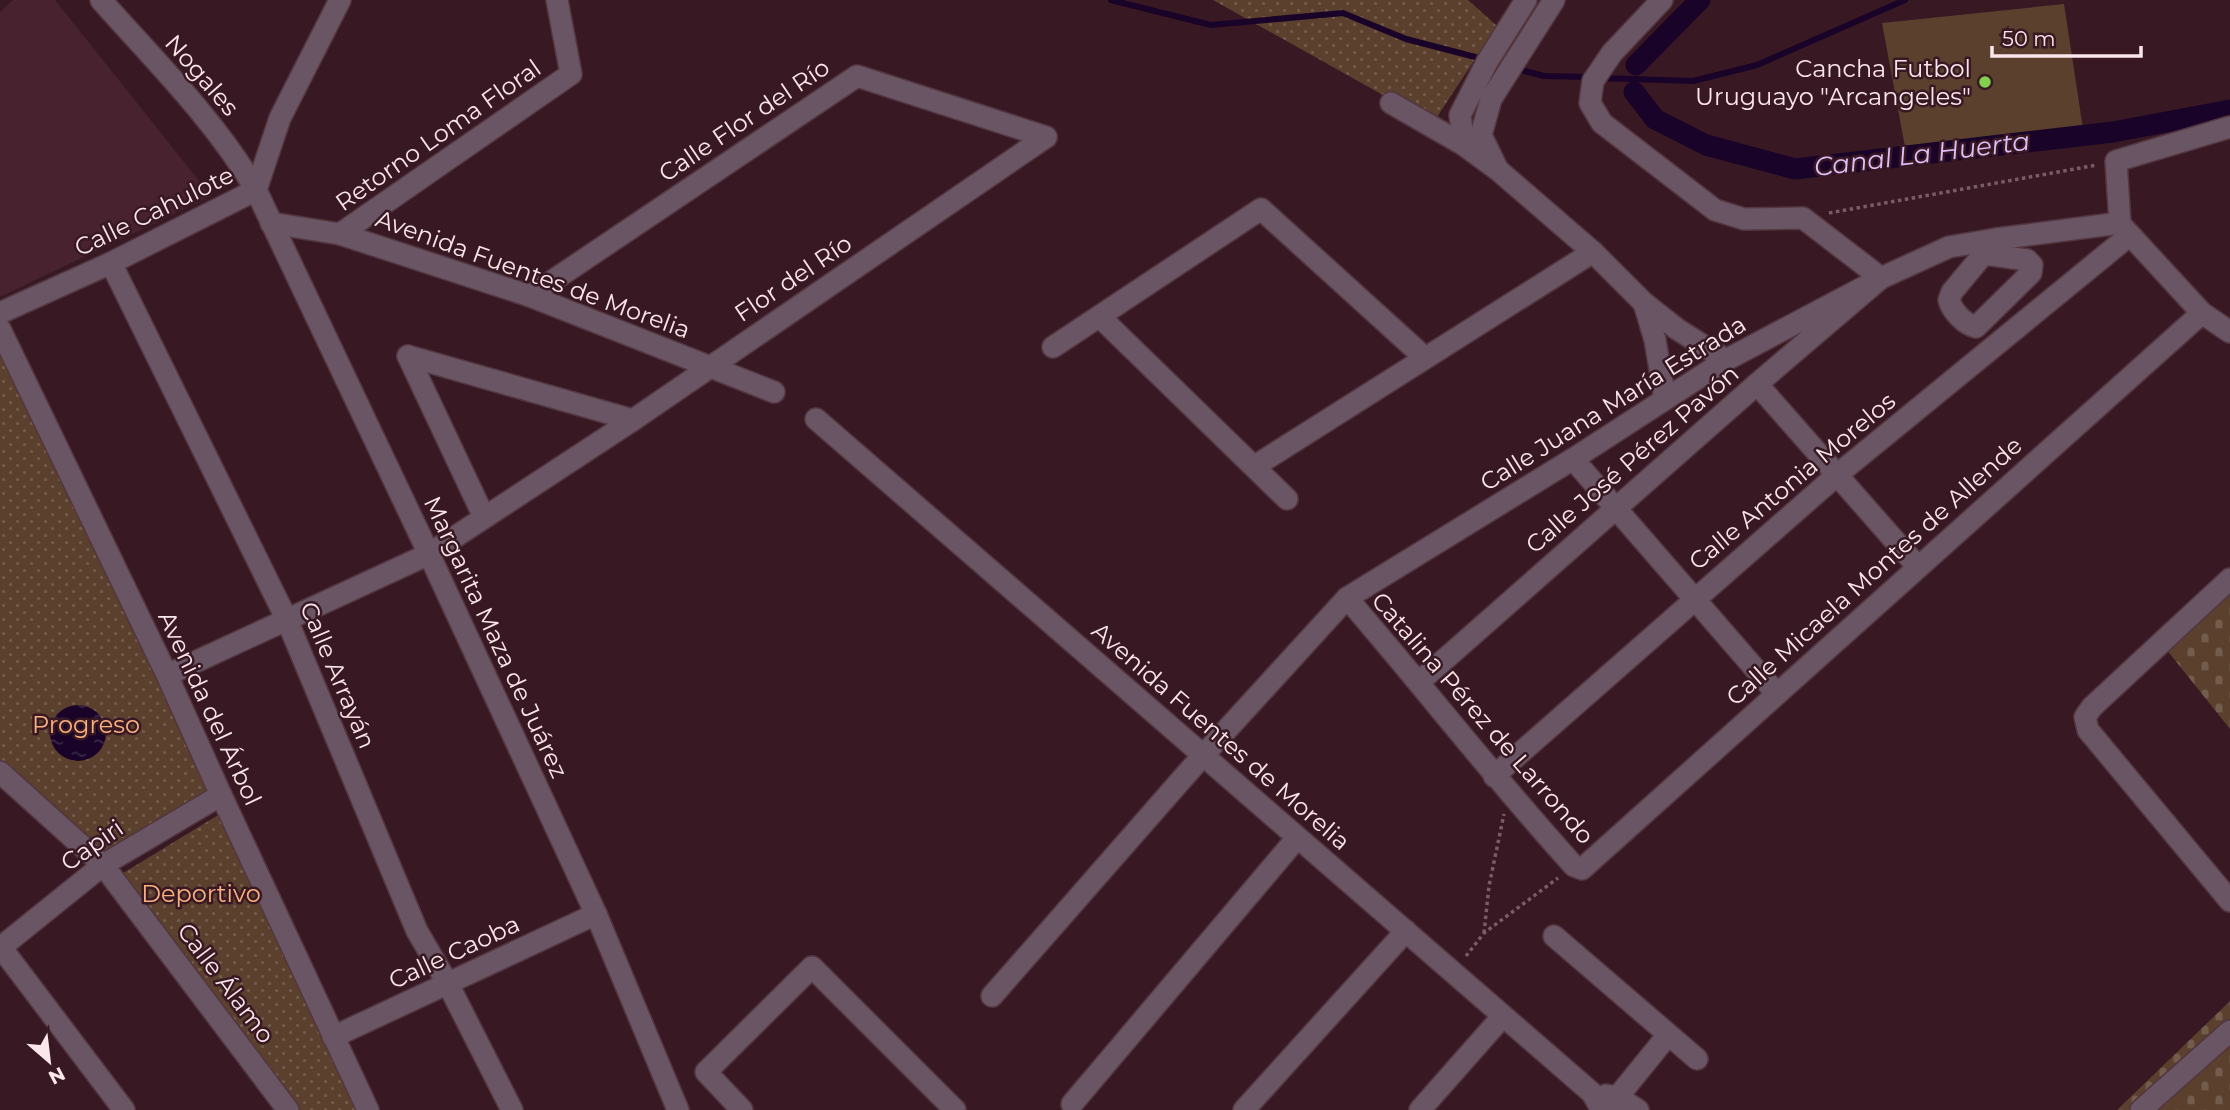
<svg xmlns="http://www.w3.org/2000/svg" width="2230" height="1110" font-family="Montserrat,sans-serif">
<defs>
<pattern id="grass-dots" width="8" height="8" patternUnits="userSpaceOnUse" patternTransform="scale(1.75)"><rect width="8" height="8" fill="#5b402e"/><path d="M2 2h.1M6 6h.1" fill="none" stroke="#735c4c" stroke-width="1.8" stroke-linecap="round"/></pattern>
<pattern id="cemetery-stones" width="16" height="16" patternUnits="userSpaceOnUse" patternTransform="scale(1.75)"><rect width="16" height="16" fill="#5b402e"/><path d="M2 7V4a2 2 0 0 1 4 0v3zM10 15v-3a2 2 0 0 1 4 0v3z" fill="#735c4c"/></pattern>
<pattern id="water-ripples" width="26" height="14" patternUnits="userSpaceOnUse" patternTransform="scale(1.75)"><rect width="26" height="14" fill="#190328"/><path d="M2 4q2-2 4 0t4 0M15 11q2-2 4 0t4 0" fill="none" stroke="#3b2847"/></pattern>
</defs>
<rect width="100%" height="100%" fill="#381923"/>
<path fill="#48222e" d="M13,0h42l156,196 -211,101v-285z"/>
<g fill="url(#grass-dots)">
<path d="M1213,0h255l29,26 -64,97z"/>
<path d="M0,332l211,460 -111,61 -100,-93z"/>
<path d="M223,812l141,298h-66l-178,-235z"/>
</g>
<g fill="url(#cemetery-stones)">
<path d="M2230,584v145l-68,-85z"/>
<path d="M2230,1001v109h-113z"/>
</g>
<path fill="#5b402e" d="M2064,4l21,138 -177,21 -26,-140z"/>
<circle fill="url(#water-ripples)" cx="78" cy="733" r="28"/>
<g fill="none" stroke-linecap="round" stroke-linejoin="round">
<g stroke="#190328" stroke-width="6">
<path d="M1111,0l100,25 132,-12 63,26 77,20"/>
<path d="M1517,69l27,7 45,1"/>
<path d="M1600,78l93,3 64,-16 148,-65"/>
</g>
<g stroke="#190328" stroke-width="21">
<path d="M1636,65l64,-65"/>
<path d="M1634,92l21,27 51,26 89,24 318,-37 117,-22"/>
</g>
<g stroke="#53363f" stroke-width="24">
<g id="minor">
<path d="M101,0c54,61 114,120 155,190l173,364 167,360 82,196"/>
<path d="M1391,103l73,42 34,25 95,82 51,51 33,26 49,31"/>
<path d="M1464,145l-4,-30 27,-53 39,-62"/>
<path d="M1497,168l-16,-33 10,-36 63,-99"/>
<path d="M271,223l69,11 190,62 244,96"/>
<path d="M2120,223l-4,-62 114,-34"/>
<path d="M2121,225l81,88 28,19"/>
<path d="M340,234l231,-160 -14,-74"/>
<path d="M1985,254l42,6 5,5 -1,8 -55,54c-12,-3 -24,-16 -27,-27l3,-8 44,-53"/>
<path d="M111,263l176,357 130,311 31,53 64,126"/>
<path d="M530,296l327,-220 189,61"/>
<path d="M1644,303l11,37 10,59"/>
<path d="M0,313l111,-50 145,-73 24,-72 60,-118"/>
<path d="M1100,317l187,182"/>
<path d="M0,329l167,346 54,120 147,315"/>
<path d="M1053,347l208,-138 163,148"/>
<path d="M408,356l225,64"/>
<path d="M408,356l76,161"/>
<path d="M1757,384l161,183"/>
<path d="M816,419l776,674 10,17"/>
<path d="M1573,459l204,235"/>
<path d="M1255,466l338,-214"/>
<path d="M2230,579l-138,128 -7,10 3,13 142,171"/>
<path d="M1347,598c77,89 148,181 227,268l8,3 620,-556"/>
<path d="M167,675l262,-121 204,-134 413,-283"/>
<path d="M1419,682l338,-298 124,-106 -78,-60 -59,1 -29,-9 -113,-87 -12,-20 3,-22 19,-28 50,-53"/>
<path d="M0,772l103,93 185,245"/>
<path d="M1494,776l343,-301 293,-240"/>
<path d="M1554,936l143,123"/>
<path d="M0,946l124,164"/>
<path d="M0,948l103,-83 118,-70"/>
<path d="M992,996l198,-226 157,-172 226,-139 153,-99 155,-82 68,-31 47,-8 124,-16"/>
<path d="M333,1037l263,-123"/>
<path d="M1606,1095l12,2 20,13"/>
<path d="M1072,1104l225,-266"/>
<path d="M742,1110l-36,-38 106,-105 143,143"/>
<path d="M1244,1110l162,-179"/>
<path d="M1420,1110l82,-93"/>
<path d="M1607,1110l61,-75"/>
<path d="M2141,1110l89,-79"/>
</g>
</g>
<g stroke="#795d65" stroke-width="3.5" stroke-dasharray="3.5 3.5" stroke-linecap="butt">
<path d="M1829,213l268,-48"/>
<path d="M1484,933l5,-47 15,-72"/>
<path d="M1466,956l18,-23 74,-55"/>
</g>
<use href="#minor" stroke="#695564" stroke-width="21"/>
</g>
<circle fill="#83d04e" stroke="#381923" stroke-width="2.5" cx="1985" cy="82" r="7"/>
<g text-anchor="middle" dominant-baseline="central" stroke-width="5" stroke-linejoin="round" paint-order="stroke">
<g font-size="24" fill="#fbe6eb" stroke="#381923" text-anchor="end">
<text x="1971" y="68">Cancha Futbol<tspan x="1971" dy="28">Uruguayo "Arcangeles"</tspan></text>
</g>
<g font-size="24" fill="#fbe6eb" stroke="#381923">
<text transform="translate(202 75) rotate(49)">Nogales</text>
<text transform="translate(744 120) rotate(-34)">Calle Flor del Río</text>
<text transform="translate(438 135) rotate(-35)">Retorno Loma Floral</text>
<text transform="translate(154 211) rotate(-26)">Calle Cahulote</text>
<text transform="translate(533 274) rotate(20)">Avenida Fuentes de Morelia</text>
<text transform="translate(793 278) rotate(-34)">Flor del Río</text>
<text transform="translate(1613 403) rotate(-32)">Calle Juana María Estrada</text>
<text transform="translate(1632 459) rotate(-41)">Calle José Pérez Pavón</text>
<text transform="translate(1792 481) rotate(-40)">Calle Antonia Morelos</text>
<text transform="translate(1874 571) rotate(-42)">Calle Micaela Montes de Allende</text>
<text transform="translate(496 637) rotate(65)">Margarita Maza de Juárez</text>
<text transform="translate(338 675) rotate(67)">Calle Arrayán</text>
<text transform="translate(210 708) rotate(65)">Avenida del Árbol</text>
<text transform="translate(1483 718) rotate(49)">Catalina Pérez de Larrondo</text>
<text transform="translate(1221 736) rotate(41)">Avenida Fuentes de Morelia</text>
<text transform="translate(92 845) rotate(-35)">Capiri</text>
<text transform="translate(454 952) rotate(-25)">Calle Caoba</text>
<text transform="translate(226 983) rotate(53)">Calle Álamo</text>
</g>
<g font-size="24" fill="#f9b07f" stroke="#381923">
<text x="86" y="724">Progreso</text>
<text x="201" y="893">Deportivo</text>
</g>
<g font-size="26" font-style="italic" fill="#debff9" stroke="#381923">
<text transform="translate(1922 154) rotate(-7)">Canal La Huerta</text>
</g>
</g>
<g transform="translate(49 1061) rotate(152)" stroke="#381923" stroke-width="5" paint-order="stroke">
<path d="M0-5L12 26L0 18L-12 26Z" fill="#fbe6eb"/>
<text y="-10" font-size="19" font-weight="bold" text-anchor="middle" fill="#fbe6eb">N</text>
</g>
<path d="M1992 46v10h149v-10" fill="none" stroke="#fbe6eb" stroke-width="3.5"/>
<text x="2002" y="46" font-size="21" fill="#fbe6eb" stroke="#381923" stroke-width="5" paint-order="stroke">50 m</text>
</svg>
